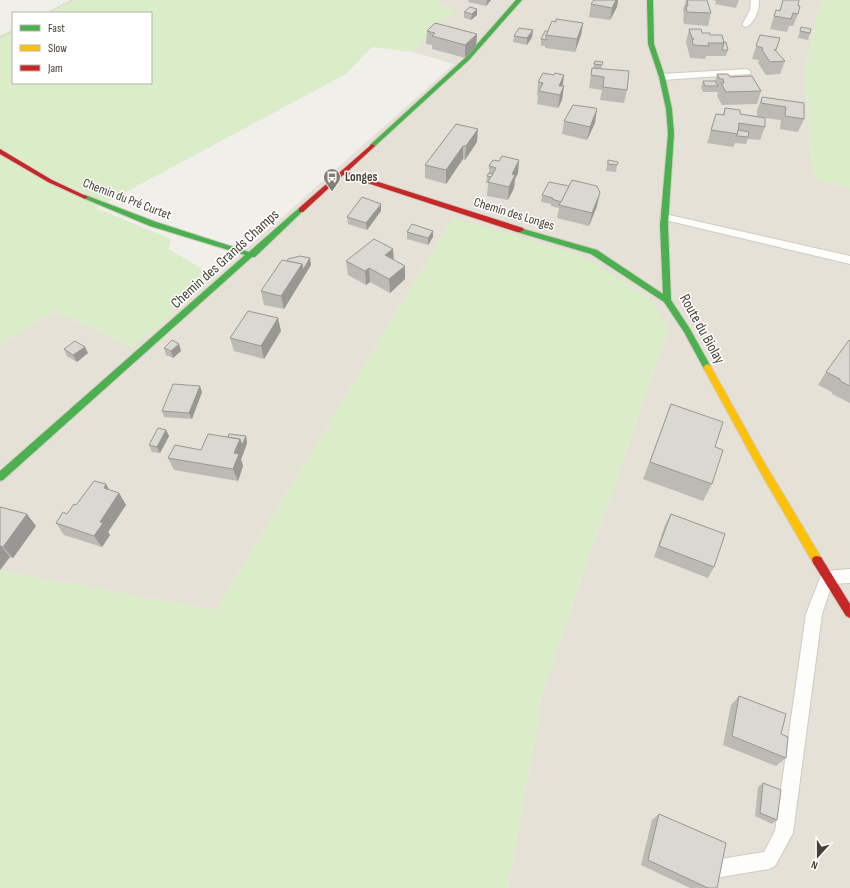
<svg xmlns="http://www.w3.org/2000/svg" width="850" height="888" font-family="'Sofia Sans Condensed',sans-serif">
<rect width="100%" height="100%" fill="#f0efea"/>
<path fill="#e5e1d7" d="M434,0h387l-17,72 9,106 37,11v699h-342l36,-202 125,-358 -215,-111 -238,393 -216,-39v-227l56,-33 76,37 83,-71 239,-213 -42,-12 42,-41z"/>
<g fill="#dbecc9">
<path d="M72,0h362l21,11 -43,41 -40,-5 -26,27 -250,134 75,31 -2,10 46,28 -83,71 -76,-37 -56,33v-308l13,-7v54h138v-70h-105z"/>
<path d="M821,0h29v189l-37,-11 -9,-106z"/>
<path d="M454,217l129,39 65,41 21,31 -125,358 -36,202h-508v-317l216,39z"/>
</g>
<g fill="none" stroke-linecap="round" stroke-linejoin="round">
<g stroke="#cdcbc5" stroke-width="2">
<g id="lane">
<path d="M751,0h8c1,9 -5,24 -13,27l-4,-2 8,-15z"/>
<path d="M747,69l4,3 -1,2 -88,6 -4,-3 4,-3z"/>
<path d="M665,214l185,42v8l-189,-45 -1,-2 1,-2z"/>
<path d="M850,569v14l-18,1 -10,30 -29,219 -18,33 -6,3 -48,8 -6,-3 -3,-6 3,-6 6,-3 43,-7 11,-21 31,-217 16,-41 5,-2z"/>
</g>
</g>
<g stroke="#d0cdc1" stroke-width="2">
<g id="fast">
<path d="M516,0h6l-53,60 -95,87h-4v-2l95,-87z"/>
<path d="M647,0h6l1,44 11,33 7,32 2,25 -6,91 3,75 19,29 21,38 -4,3 -3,-1 -20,-37 -20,-30 -73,-48 -74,-22 -1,-2 4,-2 77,22 66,44 -3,-69 8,-91 -2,-25 -7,-32 -11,-33z"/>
<path d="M85,195l71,27 93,30 50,-44h2l3,2 -49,47h-3l-249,223 -3,1v-10l245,-216 -95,-29 -67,-28v-2z"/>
</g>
</g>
<g stroke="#d0cdc1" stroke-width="2">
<path id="slow" d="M707,364l3,1 54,97 57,95 1,3 -1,3 -4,1 -4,-1 -55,-95 -55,-101z"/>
</g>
<g stroke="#d0cdc1" stroke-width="2">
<g id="jam">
<path d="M372,144l3,2 -1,1 -27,25 176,56 1,2 -4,2h-3l-174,-57 -40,37h-4v-4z"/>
<path d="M0,149l52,31 36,17 -3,2 -2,-1 -35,-16 -48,-28z"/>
<path d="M817,556l4,1 29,47v14l-4,-2 -33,-53 -1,-3 1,-3z"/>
</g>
</g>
<g stroke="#d1cfca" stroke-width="1.5" stroke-dasharray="1.5 1.5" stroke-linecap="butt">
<path d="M47,13l25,-13"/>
<path d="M0,37l13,-6"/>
</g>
<use href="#lane" fill="#fdfdfc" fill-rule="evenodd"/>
<use href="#fast" fill="#4caf50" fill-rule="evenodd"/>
<use href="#slow" fill="#ffc107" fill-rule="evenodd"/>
<use href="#jam" fill="#c62828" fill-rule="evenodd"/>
</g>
<g fill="#bbbab5">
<path d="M469,0h22l-5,6 -18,-4z"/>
<path d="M594,0h24l-1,7 -7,13 -21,-3 2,-13z"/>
<path d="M686,0h21l4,13 -3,13 -24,-2 -1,-6 1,-3 -1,-5z"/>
<path d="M713,0h26l-3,8 -21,-4 1,-3z"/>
<path d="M783,0l15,6v8l-5,12h-4l-2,6 -17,-3 6,-19 3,1z"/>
<path d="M464,12l13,3 -6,5 -7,-2z"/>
<path d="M583,23l-2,12 -6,17 -30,-4v-2h-4v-7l7,-8z"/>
<path d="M801,27l9,6 -2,7 -10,-2z"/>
<path d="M689,29l21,6 13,7 5,8 -2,6h-20l-1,3 -15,-1 -4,-16z"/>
<path d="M533,30l-1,7 -5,8 -14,-3 1,-6z"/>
<path d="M427,31l50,3 -1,13 -11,11 -33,-9v-4l-6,-1z"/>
<path d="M760,35l20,3 -4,13 9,10 -5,13 -14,1 -8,-12 1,-3 -7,-1z"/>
<path d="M603,62l-2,7 26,21 -3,13 -24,-3 2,-10 -13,-2 3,-20h1l1,-4z"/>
<path d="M717,74l13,3 31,14 -4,13 -35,1 -5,-9 1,-4h-15l-2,-4 2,-7h12z"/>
<path d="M554,75h10l-1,11 -1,14 -4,8 -21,-4 1,-8 -1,-1 1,-13z"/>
<path d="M762,97l42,6v16l-6,13 -18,-3 1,-9 -16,-2v9l-5,13 -12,-1 -2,5 -11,-1 -2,4 -26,-4 9,-29 7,1 2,-7 15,6 17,2v-6z"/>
<path d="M564,121l31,2 -8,17 -25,-6z"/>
<path d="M456,124l21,18 -12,18 -2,-1 -17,25 -21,-6v-13z"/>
<path d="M519,160l-1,13 -3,6 -1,9 -6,12 -21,-4 1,-13h-2l1,-7 2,-3v-7z"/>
<path d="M608,160l9,5 -1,7 -10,-1z"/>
<path d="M542,195l55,11 -8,20 -32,-8 2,-10 -8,-2v-2l-10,-2z"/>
<path d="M381,211l-14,19 -19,-6 -1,-7z"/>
<path d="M433,231v6l-5,8 -21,-6v-7z"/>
<path d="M394,260l11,6v13l-15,14 -20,-11 -4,3 -18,-10 -2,-14z"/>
<path d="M311,265l-27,44 -20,-4 -3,-14z"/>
<path d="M281,331l-17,28 -30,-8 -4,-13z"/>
<path d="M850,341v62l-18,-9v-2l-14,-7 8,-13z"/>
<path d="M179,344l2,7 -8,7 -7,-3 -2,-7z"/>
<path d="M85,347l3,6 -11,9 -10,-6 -3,-7z"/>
<path d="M202,392l-10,27 -28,-2 -2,-6z"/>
<path d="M671,404l44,43 -3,37 -9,17 -60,-22z"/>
<path d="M166,430l3,6 -9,17 -8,-1 -3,-7z"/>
<path d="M246,436l1,7 -6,16 2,7 -5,15 -64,-11 -6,-12 33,-8 27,-13z"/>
<path d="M109,490l10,3 7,12 -18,27 2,3 -8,12 -38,-12 -8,-12 20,-18z"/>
<path d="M0,507l36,19 -23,32 -3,-1 -10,13z"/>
<path d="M671,514l43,53 -6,11 -54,-21 11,-32z"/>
<path d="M739,696l42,38 5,24 -10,8 -53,-21 8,-40z"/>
<path d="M763,783l14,37 -5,4 -17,-8 3,-29z"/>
<path d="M659,814l58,74h-27l-49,-23 11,-45z"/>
</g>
<g fill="#999793">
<path d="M487,0h4l-5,6z"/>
<path d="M616,0h2l-1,7 -7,13 2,-12z"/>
<path d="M477,9v6l-6,5 1,-6z"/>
<path d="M583,23l-2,12 -6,17 2,-13z"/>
<path d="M533,30l-1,7 -5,8v-7z"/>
<path d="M477,34l-1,13 -11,11v-13z"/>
<path d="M564,75l-2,13 -3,-2z"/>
<path d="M564,86l-2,14 -4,8 2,-13z"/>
<path d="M597,109l-2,14 -8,17 3,-13z"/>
<path d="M478,129l-1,13 -12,18 1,-14z"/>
<path d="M463,146v13l-17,25v-14z"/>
<path d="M519,160l-1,13 -3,6 -1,9 -6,12 1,-13 3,-13z"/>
<path d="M600,193l-3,13 -8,20 3,-13z"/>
<path d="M381,204v7l-14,19 -1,-7z"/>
<path d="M433,231v6l-5,8v-7z"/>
<path d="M393,249l1,13 -9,-7z"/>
<path d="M310,258l1,7 -27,44 -3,-13 21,-32z"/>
<path d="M405,266v13l-15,14 -1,-14z"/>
<path d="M369,268l1,14 -4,3 -1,-14z"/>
<path d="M278,318l3,13 -17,28 -3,-13z"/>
<path d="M179,344l2,7 -8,7 -2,-7z"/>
<path d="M85,347l3,6 -11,9 -4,-7z"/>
<path d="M200,386l2,6 -10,27 -3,-6z"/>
<path d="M166,430l3,6 -9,17 -3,-6z"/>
<path d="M246,436l1,7 -3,9 -2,-7z"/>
<path d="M240,439l4,13 -3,7 2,7 -5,15 -5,-12 1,-16z"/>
<path d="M106,484l7,12 -9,-8z"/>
<path d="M119,493l7,12 -18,27 2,3 -8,12 -8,-11 6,-14z"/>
<path d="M27,514l9,12 -23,32 -10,-11z"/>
<path d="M1,546l9,11 -10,13v-23z"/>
</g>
<g fill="#dad8d2" stroke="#999793">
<path d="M594,0h22l-4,8 -21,-4z"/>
<path d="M687,0h20l4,13 -24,-1 -1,-6h2z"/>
<path d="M783,0h16l-1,6h2l-2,8 -5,-1 -2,6 -17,-3 2,-6 4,1z"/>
<path d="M470,7l7,2 -5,5 -8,-2z"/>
<path d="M556,19l27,4 -6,16 -31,-4 6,-14 4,1z"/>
<path d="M435,23l42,11 -12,11 -33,-9 3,-3 -8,-2z"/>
<path d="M801,27l10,2 -1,4 -10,-2z"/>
<path d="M519,28l14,2 -6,8 -13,-2z"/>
<path d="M689,29h12l1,4h8v2h12l2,8h-16l1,3 -16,-1 -1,-6h2l-2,-1z"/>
<path d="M545,31h3l-2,4v5l-5,-1z"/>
<path d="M760,35l20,3 -4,12 -2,-1 11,12 -15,1 -8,-12 1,-2 -7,-2z"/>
<path d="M723,42h3l2,8h-6l2,-7z"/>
<path d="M595,61l8,1 -1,3 -8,-1z"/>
<path d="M592,68l37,3 -2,19 -24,-3 1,-10 -13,-2z"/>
<path d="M543,73l11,2 1,-2 9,2 -5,11h5l-4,9 -21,-4 4,-8 -5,-1z"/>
<path d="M717,74h11l2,3 22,-1 9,15 -35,1 -5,-9h3l-1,-4h-3z"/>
<path d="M703,81h12l3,5h-13z"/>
<path d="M762,97l42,6v16l-19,-3 1,-9 -25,-4z"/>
<path d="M573,105l22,3 2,1 -7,18 -26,-6z"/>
<path d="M725,108l15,2v4l25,4v9l-26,-4 -1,11 -27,-4 5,-16 8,1z"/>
<path d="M456,124l22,5 -12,17h-3l-17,24 -21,-5z"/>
<path d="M738,130l11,2 -1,5 -11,-1z"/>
<path d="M502,156l17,4 -7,14 3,1 -6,12 -21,-5 8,-14 -7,-2 4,-6 6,1z"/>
<path d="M608,160l10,2 -1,3 -9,-1z"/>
<path d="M489,173l4,1 -2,3 -4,-1z"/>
<path d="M572,180l25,6 3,7 -8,20 -33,-8z"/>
<path d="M549,182l20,4 -8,16 -9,-3 1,-1 -11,-3z"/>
<path d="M362,197l19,7 -15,19 -19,-6z"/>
<path d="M412,224l21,7 -5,7 -21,-6z"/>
<path d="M374,239l19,10 -8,6 20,11 -16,13 -20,-11 -4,3 -19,-10z"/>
<path d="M300,256l10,2 -7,12 -1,-6 -15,-3 1,-2z"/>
<path d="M282,260l20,4 -21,32 -20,-5z"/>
<path d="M248,311l30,7 -17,28 -31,-8z"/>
<path d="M172,340l7,4 -8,7 -7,-3z"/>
<path d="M849,340l1,1v45l-10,-5v-2l-14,-7z"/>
<path d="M75,341l10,6 -12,8 -9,-6z"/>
<path d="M173,384l27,2 -11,27 -27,-2z"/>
<path d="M671,404l52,18 -8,25 8,3 -11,34 -62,-22z"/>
<path d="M158,428l8,2 -9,17 -8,-2z"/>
<path d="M208,434l32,5 -6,14 5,1 -6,15 -65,-11 7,-13 26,5z"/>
<path d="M229,434l17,2 -4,9 -2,-6 -12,-2z"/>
<path d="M94,481l12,3 -2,4 15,5 -19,29 3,1 -9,13 -38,-13 7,-11 4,2 7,-10 2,1z"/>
<path d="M0,507l27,7 -24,33 -2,-1 -1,1z"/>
<path d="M671,514l54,20 -11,33 -55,-21z"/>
<path d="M739,696l47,18 -5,20 7,3 -2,21 -54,-22z"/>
<path d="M763,783l18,7 -4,30 -17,-7z"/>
<path d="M659,814l67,29 -9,45h-9l-60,-28z"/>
</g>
<defs>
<g id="bus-pin" transform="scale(0.9)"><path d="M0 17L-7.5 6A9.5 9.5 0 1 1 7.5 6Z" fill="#827e74" stroke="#fff"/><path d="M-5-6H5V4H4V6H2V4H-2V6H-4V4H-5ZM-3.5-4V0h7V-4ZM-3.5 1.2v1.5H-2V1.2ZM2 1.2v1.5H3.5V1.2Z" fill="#fff"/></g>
</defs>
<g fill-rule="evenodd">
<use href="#bus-pin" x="332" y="177"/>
</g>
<g text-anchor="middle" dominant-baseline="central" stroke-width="3" stroke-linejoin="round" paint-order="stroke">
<g font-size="13" font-weight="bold" fill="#474135" stroke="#fff" text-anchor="start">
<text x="345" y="177">Longes</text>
</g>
<g font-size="13" fill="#474135" stroke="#fff">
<text transform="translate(127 199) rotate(21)">Chemin du Pré Curtet</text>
<text transform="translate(514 214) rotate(17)">Chemin des Longes</text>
</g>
<g font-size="15" fill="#474135" stroke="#fff">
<text transform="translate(225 259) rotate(-42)">Chemin des Grands Champs</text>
<text transform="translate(702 329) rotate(61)">Route du Biolay</text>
</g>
</g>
<rect x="12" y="12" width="140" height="72" fill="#ffffff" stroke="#b5b3ae"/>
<rect x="20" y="25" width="20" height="6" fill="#4caf50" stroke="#b5b3ae"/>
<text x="48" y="32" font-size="12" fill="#474135">Fast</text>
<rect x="20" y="45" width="20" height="6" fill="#ffc107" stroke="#b5b3ae"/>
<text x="48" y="52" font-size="12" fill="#474135">Slow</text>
<rect x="20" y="65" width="20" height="6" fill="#c62828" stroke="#b5b3ae"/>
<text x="48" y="72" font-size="12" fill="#474135">Jam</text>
<g transform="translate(818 856) rotate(201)" stroke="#ffffff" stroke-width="3" paint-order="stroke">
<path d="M0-3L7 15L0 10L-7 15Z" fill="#474135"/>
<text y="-6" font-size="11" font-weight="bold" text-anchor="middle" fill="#474135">N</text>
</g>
</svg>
